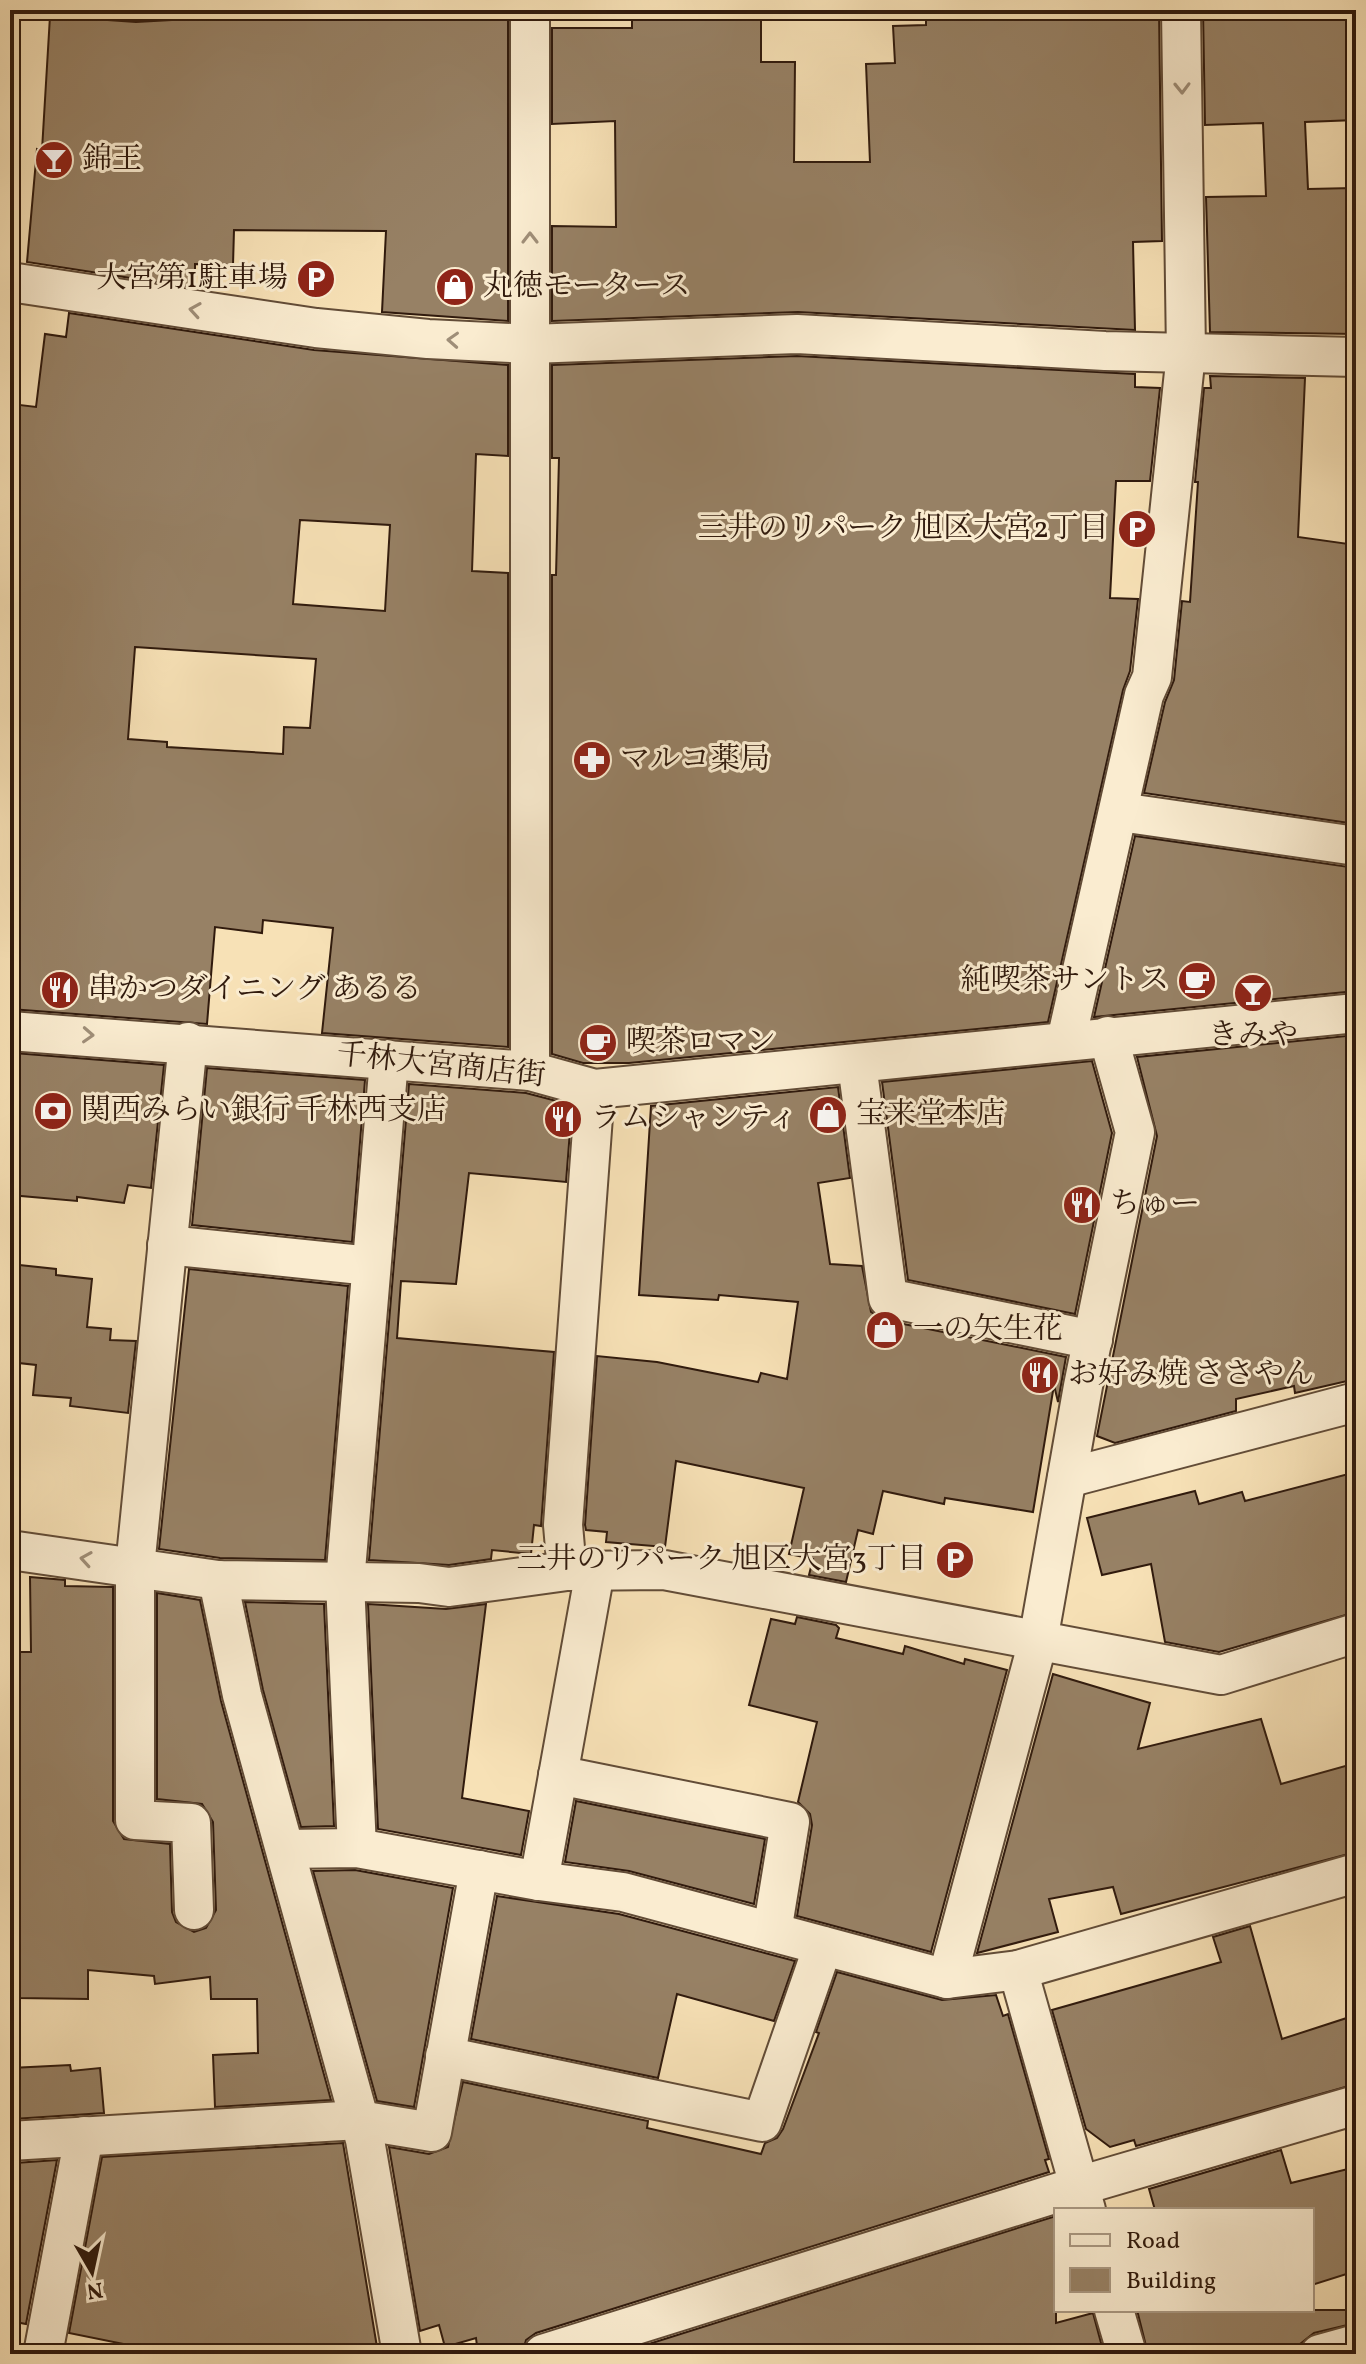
<svg xmlns="http://www.w3.org/2000/svg" width="1366" height="2364" font-family="Vollkorn,'Noto Serif JP',serif">
<rect width="100%" height="100%" fill="#f7e1b6"/>
<filter id="stains"><feTurbulence type="fractalNoise" baseFrequency=".0025" numOctaves="4"/><feColorMatrix values="0 0 0 0 .2 0 0 0 0 .09 0 0 0 0 .02 0 0 0 .5 -.17"/></filter>
<radialGradient id="worn" r=".72"><stop offset=".6" stop-color="#630" stop-opacity="0"/><stop offset="1" stop-color="#630" stop-opacity=".3"/></radialGradient>
<g fill="#978165" stroke="#301a0d" stroke-width="2" fill-rule="evenodd">
<path d="M285,10h72v4l151,-4v311l-126,-9 4,-81 -152,-1 -1,35 -38,-1v24l-168,-26 10,-113 5,1 8,-134 86,6 35,-2v-6l114,6z"/>
<path d="M632,10h129v52h34l-1,100h76l-4,-98 29,-1 -2,-37 33,-1v-15h233l3,231 -29,1 2,88 -337,-18 -246,9v-95l64,1 -1,-106 -63,3v-96h80z"/>
<path d="M1203,10h153v110l-51,2 3,67 45,-1 3,146 -146,-2 -4,-135 60,-1 -3,-73 -58,2z"/>
<path d="M69,313l245,37 194,15v91l-32,-2 -4,117 36,2v474l-186,-14 11,-105 -70,-8 -1,13 -47,-6 -8,97 -197,-15v-582l2,-23 24,3 9,-73 21,3zM300,520l90,5 -5,86 -92,-7zM135,647l181,12 -6,69 -26,-1 -1,27 -116,-7v-5l-39,-3z"/>
<path d="M797,356l338,18v13l25,1 -10,93h-34l-6,117 28,1 -8,72 -7,19 -75,332 -419,41h-46l-31,-9v-479h4l3,-117h-7v-93z"/>
<path d="M1210,376l95,2 -7,159 58,8v279l-212,-31 21,-91 9,-22 8,-79 8,1 8,-120h-3l9,-94h7z"/>
<path d="M1135,836l221,32v123l-262,26z"/>
<path d="M1356,1035v344l-61,14 -1,-7 -58,13v12l-121,32 -18,-7 60,-300 -20,-79z"/>
<path d="M14,1053l150,12 -13,123 -23,-3 -4,18 -47,-6v4l-67,-6z"/>
<path d="M1092,1061l20,72 -37,181 -167,-34 -26,-198z"/>
<path d="M207,1068l158,12 -13,162 -160,-17z"/>
<path d="M409,1084l117,9 46,12 -6,77 -97,-9 -13,111 -55,-3 -4,57 157,14 -13,174 -7,-1 -3,29 -39,-4 -1,9 -42,6 -80,-5z"/>
<path d="M838,1087l12,91 -32,5 12,81 32,2 9,46 13,8 182,37 -8,45 -4,-17 -21,127 -88,-14 -1,6 -61,-13 -10,43 -15,-4 -12,52 -37,-7 4,-16 -24,-5 15,-66 -128,-27 -11,86 -59,-5 1,-10 -21,-2 -1,-5 12,-169 60,6 101,20 3,-9 26,6 11,-77 -79,-7 -1,5 -79,-5 12,-189z"/>
<path d="M10,1264l46,5v6l36,4 -5,48 24,2 -1,11 26,1 -8,72 -58,-7 1,-8 -38,-3 3,-30 -26,-3z"/>
<path d="M189,1269l159,17 -23,274 -105,-2 -61,-9z"/>
<path d="M1356,1472v140l-137,40 -54,-10 -14,-78 -49,11 -15,-57 108,-27 4,13 43,-12 3,9z"/>
<path d="M30,1577l35,3v6l48,1v234l11,18 46,5 2,68 4,10 18,10 12,-4 10,-18 -3,-88 -11,-18 -45,-5v-206l43,7 21,101 110,399 -116,7 -2,-52 45,-2 -1,-54h-46l-1,-22 -55,7 -1,-8 -66,-6v29l-71,-1v-24l-7,1v-323h21z"/>
<path d="M245,1602l79,2 10,222 -33,1 -38,-137z"/>
<path d="M368,1604l78,5 40,-5 -24,194 67,13 -8,44 -143,-26z"/>
<path d="M797,1617l39,8 3,3 -3,10 67,16 2,-8 59,18 1,-5 42,11 -76,282 -134,-36 15,-91 -2,-11 -12,-12 19,-80 -68,-17 22,-86 24,5z"/>
<path d="M1053,1674l97,29 -12,46 123,-30 20,65 75,-21v89l-235,62 -8,-27 -64,12 9,33 -81,21z"/>
<path d="M576,1801l189,38 -11,65 -125,-33 -64,-9z"/>
<path d="M355,1870l98,18 -39,219 -37,-6 -64,-230z"/>
<path d="M497,1896l122,18 176,47 -21,60 -97,-27 -19,84 -187,-39z"/>
<path d="M1250,1926l32,113 74,-24v69l-220,62 -2,-6 -24,7 -24,-18 -34,-119 169,-48 -8,-25z"/>
<path d="M837,1972l105,28 54,-5 7,21 5,-2 41,145 -4,1 4,12 -513,161 -10,7 -4,14h-44l-2,-16 -31,9 -6,-22 -19,6 -31,-184 40,7 19,-7 15,-65 185,39 -1,7 114,26 4,-11 12,-5 6,-9 36,-96 -3,-1z"/>
<path d="M70,2065l1,6 29,-3 4,45 -91,6 -2,-51z"/>
<path d="M343,2143l34,204 -24,3v4h-180l-104,-21 33,-176z"/>
<path d="M1281,2150l10,33 65,-16v104l-44,14v-75h-157l-6,-21z"/>
<path d="M57,2160l-31,164 -16,-3v-153l5,1v-6z"/>
<path d="M1056,2216v107l37,-10 11,41h-487z"/>
<path d="M1137,2310h219v13l-42,10 -14,11 -38,10 -2,-8 -25,8h-87z"/>
</g>
<g fill="none" stroke-linecap="round" stroke-linejoin="round">
<g stroke="#624c37" stroke-width="42">
<g id="minor">
<path d="M10,282l306,46 112,11 103,5 266,-10 308,17 251,6"/>
<path d="M1120,812l236,34"/>
<path d="M10,1031l520,40 65,18 761,-76"/>
<path d="M1066,1041l78,-346 8,-18 34,-324 -5,-343"/>
<path d="M188,1042l-53,525v253l56,3 3,87"/>
<path d="M857,1064l31,234 205,42"/>
<path d="M530,1071v-1061"/>
<path d="M167,1245l204,21"/>
<path d="M1067,1478l289,-76"/>
<path d="M10,1550l208,30 201,3 30,4 118,-16 97,-1 557,105 135,-42"/>
<path d="M567,1571l-4,-46 32,-436"/>
<path d="M218,1580l24,115 123,445 37,214"/>
<path d="M558,1775l232,47 -18,110"/>
<path d="M357,1848l-12,-266 44,-522"/>
<path d="M286,1849l71,-1 182,33 84,11 324,87 71,-9 338,-97"/>
<path d="M539,1881l56,-310"/>
<path d="M1018,1970l68,240"/>
<path d="M947,1979l91,-338 45,-255 52,-254 -27,-96"/>
<path d="M445,2056l317,66 61,-176"/>
<path d="M10,2141l349,-21 73,12 47,-262"/>
<path d="M1114,2310l13,44"/>
<path d="M43,2354l41,-218"/>
<path d="M543,2354l536,-168 277,-81"/>
<path d="M1320,2354l36,-10"/>
</g>
</g>
<use href="#minor" stroke="#faecd0" stroke-width="38"/>
</g>
<defs><path id="oneway-chevron" d="M-2-3.5L2.5 0L-2 3.5" fill="none" stroke-width="1.6" stroke-linecap="round" stroke-linejoin="round" transform="scale(2)"/></defs>
<g stroke="#9f8e78">
<use href="#oneway-chevron" transform="translate(1182 88) rotate(89)"/>
<use href="#oneway-chevron" transform="translate(530 238) rotate(-90)"/>
<use href="#oneway-chevron" transform="translate(195 310) rotate(-171)"/>
<use href="#oneway-chevron" transform="translate(453 340) rotate(-177)"/>
<use href="#oneway-chevron" transform="translate(88 1035) rotate(3)"/>
<use href="#oneway-chevron" transform="translate(86 1559) rotate(-171)"/>
</g>
<defs>
<g id="bar-disc" transform="scale(2)"><circle r="9.5" fill="#8f2418" stroke="#faecd0"/><path d="M-6-5H6L.8 .8V4.5H3.5V6h-7V4.5H-.8V.8Z" fill="#fff"/></g>
<g id="parking-disc" transform="scale(2)"><circle r="9.5" fill="#8f2418" stroke="#faecd0"/><path d="M-3.5-5.5H1a3.5 3.5 0 0 1 0 7H-1V5.5H-3.5ZM-1-3.4V-.6H.8a1.4 1.4 0 0 0 0-2.8Z" fill="#fff"/></g>
<g id="shop-disc" transform="scale(2)"><circle r="9.5" fill="#8f2418" stroke="#faecd0"/><path d="M-5-2.5h2.3a2.7 3.5 0 0 1 5.4 0H5L5.5 6h-11ZM-1.5-2.5h3a1.5 2.3 0 0 0-3 0Z" fill="#fff"/></g>
<g id="pharmacy-disc" transform="scale(2)"><circle r="9.5" fill="#8f2418" stroke="#faecd0"/><path d="M-2-6h4v4h4v4h-4v4h-4v-4h-4v-4h4Z" fill="#fff"/></g>
<g id="cafe-disc" transform="scale(2)"><circle r="9.5" fill="#8f2418" stroke="#faecd0"/><path d="M-5.5-4.5H6V0H3Q3 3.5 0 3.5H-2.5Q-5.5 3.5-5.5 0ZM3-3.2v2h1.7v-2ZM-6 4.5H4V6H-6Z" fill="#fff"/></g>
<g id="restaurant-disc" transform="scale(2)"><circle r="9.5" fill="#8f2418" stroke="#faecd0"/><path d="M-5-6h1v4h1v-4h1v4h1v-4h1v5L-1.5 .5V6h-2V.5L-5-1ZM5-6V6H3V1.5H1.5Q1.5-4 5-6Z" fill="#fff"/></g>
<g id="bank-disc" transform="scale(2)"><circle r="9.5" fill="#8f2418" stroke="#faecd0"/><path d="M-6-4H6V4H-6ZM0-2.3a2.3 2.3 0 1 0 0 4.6a2.3 2.3 0 1 0 0-4.6Z" fill="#fff"/></g>
</defs>
<g fill-rule="evenodd">
<use href="#bar-disc" x="54" y="160"/>
<use href="#parking-disc" x="316" y="279"/>
<use href="#shop-disc" x="455" y="287"/>
<use href="#parking-disc" x="1137" y="529"/>
<use href="#pharmacy-disc" x="592" y="760"/>
<use href="#cafe-disc" x="1197" y="981"/>
<use href="#restaurant-disc" x="60" y="990"/>
<use href="#bar-disc" x="1253" y="993"/>
<use href="#cafe-disc" x="598" y="1043"/>
<use href="#bank-disc" x="53" y="1111"/>
<use href="#shop-disc" x="828" y="1115"/>
<use href="#restaurant-disc" x="563" y="1119"/>
<use href="#restaurant-disc" x="1082" y="1205"/>
<use href="#shop-disc" x="885" y="1330"/>
<use href="#restaurant-disc" x="1040" y="1375"/>
<use href="#parking-disc" x="955" y="1560"/>
</g>
<g text-anchor="middle" dominant-baseline="central" stroke-width="6" stroke-linejoin="round" paint-order="stroke">
<g font-size="30" fill="#301a0d" stroke="#faecd0" text-anchor="start">
<text x="82" y="160">錦王</text>
<text x="288" y="279" text-anchor="end">大宮第1駐車場</text>
<text x="483" y="287">丸徳モータース</text>
<text x="1109" y="529" text-anchor="end">三井のリパーク 旭区大宮2丁目</text>
<text x="620" y="760">マルコ薬局</text>
<text x="1169" y="981" text-anchor="end">純喫茶サントス</text>
<text x="88" y="990">串かつダイニング あるる</text>
<text x="1253" y="1036" text-anchor="middle">きみや</text>
<text x="626" y="1043">喫茶ロマン</text>
<text x="81" y="1111">関西みらい銀行 千林西支店</text>
<text x="856" y="1115">宝来堂本店</text>
<text x="591" y="1119">ラムシャンティ</text>
<text x="1110" y="1205">ちゅー</text>
<text x="913" y="1330">一の矢生花</text>
<text x="1068" y="1375">お好み焼 ささやん</text>
<text x="927" y="1560" text-anchor="end">三井のリパーク 旭区大宮3丁目</text>
</g>
<g font-size="30" fill="#301a0d" stroke="#faecd0">
<text transform="translate(441 1066) rotate(6)">千林大宮商店街</text>
</g>
</g>
<rect width="1366" height="2364" fill="none" stroke="#f7e1b6" stroke-width="40"/>
<rect x="12" y="12" width="1342" height="2340" fill="none" stroke="#301a0d" stroke-width="4"/>
<rect x="20" y="20" width="1326" height="2324" fill="none" stroke="#301a0d" stroke-width="2"/>
<rect x="1054" y="2208" width="260" height="104" fill="#faecd0" stroke="#a99882" stroke-width="2"/>
<rect x="1070" y="2234" width="40" height="12" fill="#faecd0" stroke="#a99882" stroke-width="2"/>
<text x="1126" y="2248" font-size="24" fill="#301a0d">Road</text>
<rect x="1070" y="2268" width="40" height="24" fill="#978165" stroke="#a99882" stroke-width="2"/>
<text x="1126" y="2288" font-size="24" fill="#301a0d">Building</text>
<g transform="translate(92 2272) rotate(171)" stroke="#faecd0" stroke-width="6" paint-order="stroke">
<path d="M0-6L14 30L0 20L-14 30Z" fill="#301a0d"/>
<text y="-12" font-size="22" font-weight="bold" text-anchor="middle" fill="#301a0d">N</text>
</g>
<rect width="100%" height="100%" filter="url(#stains)"/>
<rect width="100%" height="100%" fill="url(#worn)"/>
</svg>
